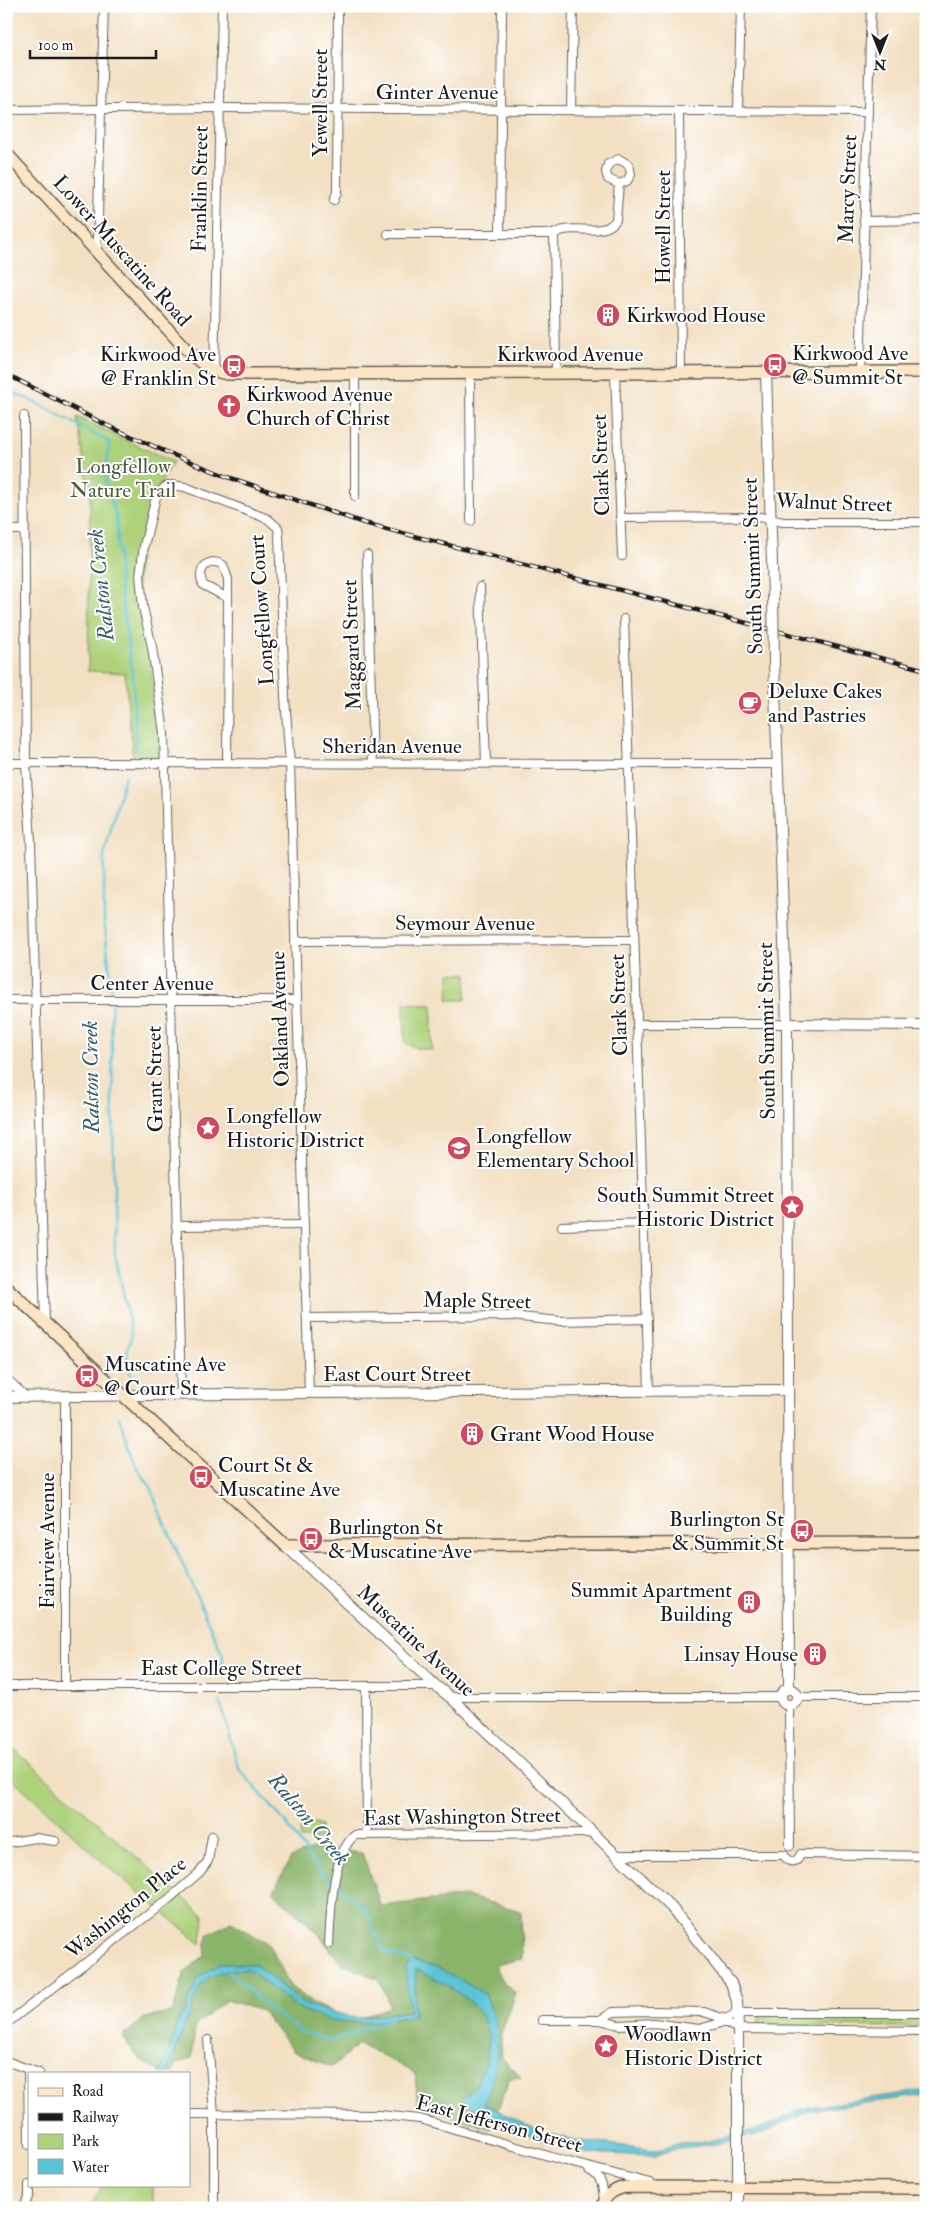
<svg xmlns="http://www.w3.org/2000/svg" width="932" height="2214" font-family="'IM FELL Double Pica',serif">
<rect width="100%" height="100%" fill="#fff"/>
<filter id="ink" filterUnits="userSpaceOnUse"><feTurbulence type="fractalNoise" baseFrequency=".02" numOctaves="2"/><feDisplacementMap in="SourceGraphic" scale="10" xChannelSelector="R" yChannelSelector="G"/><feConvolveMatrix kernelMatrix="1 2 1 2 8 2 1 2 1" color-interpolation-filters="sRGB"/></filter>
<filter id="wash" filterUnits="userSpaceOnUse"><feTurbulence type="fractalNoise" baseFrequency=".0096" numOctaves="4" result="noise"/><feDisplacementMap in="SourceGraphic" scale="20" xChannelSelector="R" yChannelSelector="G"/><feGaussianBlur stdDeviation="1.12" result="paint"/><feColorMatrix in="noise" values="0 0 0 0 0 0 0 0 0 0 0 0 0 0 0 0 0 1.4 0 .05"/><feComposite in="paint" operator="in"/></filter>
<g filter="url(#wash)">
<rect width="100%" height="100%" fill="#f3e0c3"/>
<g fill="#aed27b" stroke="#65774c">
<path d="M77,417l96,45 -20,36 -14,56 -2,29 2,26 9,38 11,89v23h-26l-8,-86 -37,-2 2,-174z"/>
<path d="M449,973l18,1 -1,26h-18z"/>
<path d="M404,1003l28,2v45l-16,-2 -11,-6z"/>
<path d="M6,1742l198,174 -3,28 -95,-79 -100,-92z"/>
<path d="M313,1823l8,3v13h-21v-15z"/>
<path d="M759,2016l167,2v9l-165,-1 -3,-2z"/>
<path d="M103,2185h50v23h-64z"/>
</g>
<path fill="#8ab46b" stroke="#536844" d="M315,1848l47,5 19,53 84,-10 56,15 1,48 -27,6 10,20 11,8 -15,41 1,24 19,19 -12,2 -18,50 -73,-23 -3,-33 -57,-29 -26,23 -38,-15 -32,-41 -36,-11 -31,26 -3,32 -16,6 -3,9c-25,0 -37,-17 -50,-36l20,-19 29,-5 13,-41 20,-17 2,-20 24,-13 37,21 23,44 25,18 37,15 37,-13 -11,-28 -38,-15 -24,-32 -44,-40 18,-34z"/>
<path fill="#5ac4d5" stroke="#3b7078" d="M412,1961l25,6 48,27 11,28 2,26 -4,28 -9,28 54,27 12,3 23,6 80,10 8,-1 17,-6 25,-1 54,-13 22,-8 17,-11 12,-3 117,-17v5l-115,15 -48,23 -47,11 -37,4 -25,8 -68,-3 -65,-20 -39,-19 -20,-14c16,-16 16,-18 23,-39 16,-52 -31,-72 -69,-92l-2,46c-40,10 -84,13 -120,-10 -17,-10 -30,-25 -46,-36 -18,0 -38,4 -49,19l-32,85h-7l15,-38 2,-13 8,-11 13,-33 21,-14h36l47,39 11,4 43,11 54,-7 -5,-43z"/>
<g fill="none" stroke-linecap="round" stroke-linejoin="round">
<g stroke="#5ac4d5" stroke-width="2.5">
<path d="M6,390l31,13 72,39 -4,39 11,35 4,71 13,91 3,72"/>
<path d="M125,775l-21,81v64l7,63 4,271 17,80 -5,17 1,16 4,10"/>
<path d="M119,1417l18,51 15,21 4,14 67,153 -1,14"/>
<path d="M220,1702l19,67 47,54 33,48 13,11"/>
<path d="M337,1885l28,24 19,43 28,9v2"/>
<path d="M228,1970l39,37 33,24 29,10 63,-22"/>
</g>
</g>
</g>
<g filter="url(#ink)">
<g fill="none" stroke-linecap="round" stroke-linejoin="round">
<g stroke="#676156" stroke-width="10">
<g id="minor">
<path d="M6,110l214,-2 648,4"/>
<path d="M571,110l2,-104"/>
<path d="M738,110l3,-104"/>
<path d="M679,111l2,262"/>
<path d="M334,200l3,-8 1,-186"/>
<path d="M864,221l62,-1"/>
<path d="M388,234h166c18,-12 49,5 62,-14l3,-36 8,-3 4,-7 -2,-9 -10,-6 -11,5 -2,8 2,7 11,5"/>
<path d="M500,234l2,-228"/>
<path d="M554,234l2,139"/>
<path d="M97,250l7,-244"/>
<path d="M214,372l8,-366"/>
<path d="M860,372l11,-366"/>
<path d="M470,373l1,148"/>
<path d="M615,373l7,183"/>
<path d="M355,374v122"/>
<path d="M24,416l2,347 5,79 14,481"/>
<path d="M620,518l140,-1 23,5h143"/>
<path d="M6,530h18"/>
<path d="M367,555l6,209"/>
<path d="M480,587l6,176"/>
<path d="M624,619l25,772"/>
<path d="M6,763l771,1"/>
<path d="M227,763l1,-165v-19l-5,-14c-15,-9 -27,5 -20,20l25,13"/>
<path d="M295,941l339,-1"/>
<path d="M6,1000h291"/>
<path d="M637,1024h150"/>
<path d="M176,1226l128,-1"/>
<path d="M562,1226l82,-3"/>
<path d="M307,1318l204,-2 48,5 88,-2"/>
<path d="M6,1378l20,19"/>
<path d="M181,1394l-17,-661 -12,-86 -9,-40 -3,-32 4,-29 12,-49 9,-10 7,-2 13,2 83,32 10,9 1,7 6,162 5,67 19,629"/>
<path d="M65,1397v289"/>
<path d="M6,1686h430"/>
<path d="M366,1686l1,148"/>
<path d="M450,1697h331"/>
<path d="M797,1697h129"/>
<path d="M789,1705l1,141"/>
<path d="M6,1843l29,-5 20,3"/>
<path d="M801,1854l125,2"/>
<path d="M618,1855h166"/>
<path d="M784,1855c3,6 7,8 13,5l4,-6"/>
<path d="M329,1944c2,-30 2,-89 26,-109l238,-2"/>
<path d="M542,2020h58l19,5 35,-2 45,6 25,-7 14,7 188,2"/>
<path d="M600,2020l13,-8 38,-1 53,1 21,7 13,-6h188"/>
<path d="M6,2024l164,-126 30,-26 8,-11 4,-25"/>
<path d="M208,2040l6,74v94"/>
<path d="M6,2061l33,12"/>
<path d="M28,2069l1,76"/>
<path d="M189,2114l191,1 40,4 156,45 74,19"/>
<path d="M589,2170c13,7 14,16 15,30"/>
<path d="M24,2208l5,-14v-9"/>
</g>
</g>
<g stroke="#676156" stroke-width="12">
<g id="tertiary">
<path d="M766,373l7,222"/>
<path d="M774,662l13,362 2,665"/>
<path d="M787,1024l139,1"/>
<path d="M6,1397l303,-4 478,-3"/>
<path d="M285,1545l151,141 14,11 221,210 60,76 6,18 1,28v179"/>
<circle cx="789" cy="1697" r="8"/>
</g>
</g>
<g stroke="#676156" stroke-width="14">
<g id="secondary">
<path d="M6,153l179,195c13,13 24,23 42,26l699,-2"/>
<path d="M6,1287l279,258 641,-2"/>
<path d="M603,2208c1,-13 10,-18 22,-21l301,1"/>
</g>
</g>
<use href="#minor" stroke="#fff" stroke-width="8"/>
<use href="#tertiary" stroke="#fff" stroke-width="10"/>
<use href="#secondary" stroke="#fce5c4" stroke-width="11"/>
<g stroke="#1c1c1c" stroke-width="4.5">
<path id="rail" d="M6,374l100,51 65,29 57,23 136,46 562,147"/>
</g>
<use href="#rail" stroke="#fff" stroke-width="2.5" stroke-dasharray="8" stroke-linecap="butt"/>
<g stroke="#676156" stroke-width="12" stroke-linecap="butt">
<path id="tertiary-bridge" d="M773,595l1,67"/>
</g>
<use href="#tertiary-bridge" stroke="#fff" stroke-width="10"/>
</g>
</g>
<defs>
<g id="building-disc" transform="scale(1.25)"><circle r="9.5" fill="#d1495b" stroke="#fff"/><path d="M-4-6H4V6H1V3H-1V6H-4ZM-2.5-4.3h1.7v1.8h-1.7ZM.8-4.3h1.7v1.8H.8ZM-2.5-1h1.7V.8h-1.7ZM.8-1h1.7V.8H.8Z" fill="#fff"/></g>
<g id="bus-disc" transform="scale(1.25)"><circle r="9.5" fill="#d1495b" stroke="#fff"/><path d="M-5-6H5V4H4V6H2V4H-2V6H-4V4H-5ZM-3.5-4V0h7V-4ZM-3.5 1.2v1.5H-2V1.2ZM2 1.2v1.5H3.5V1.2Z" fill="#fff"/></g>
<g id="church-disc" transform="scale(1.25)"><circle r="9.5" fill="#d1495b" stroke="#fff"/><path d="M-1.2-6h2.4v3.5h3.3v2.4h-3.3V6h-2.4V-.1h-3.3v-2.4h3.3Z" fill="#fff"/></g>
<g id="cafe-disc" transform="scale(1.25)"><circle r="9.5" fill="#d1495b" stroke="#fff"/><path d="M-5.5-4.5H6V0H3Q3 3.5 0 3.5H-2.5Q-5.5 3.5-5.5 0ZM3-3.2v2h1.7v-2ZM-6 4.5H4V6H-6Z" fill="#fff"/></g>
<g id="sight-disc" transform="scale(1.25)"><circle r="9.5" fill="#d1495b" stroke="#fff"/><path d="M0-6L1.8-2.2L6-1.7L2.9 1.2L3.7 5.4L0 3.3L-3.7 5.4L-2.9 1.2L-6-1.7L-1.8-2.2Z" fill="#fff"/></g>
<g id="school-disc" transform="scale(1.25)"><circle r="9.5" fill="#d1495b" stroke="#fff"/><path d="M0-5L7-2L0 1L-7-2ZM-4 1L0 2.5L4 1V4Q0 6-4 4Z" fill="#fff"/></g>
</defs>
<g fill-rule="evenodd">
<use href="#building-disc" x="608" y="315"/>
<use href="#bus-disc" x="775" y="365"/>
<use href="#bus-disc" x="234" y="366"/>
<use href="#church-disc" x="229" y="406"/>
<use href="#cafe-disc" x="750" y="703"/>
<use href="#sight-disc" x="208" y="1128"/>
<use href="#school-disc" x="459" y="1148"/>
<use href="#sight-disc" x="792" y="1207"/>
<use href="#bus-disc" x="87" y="1376"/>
<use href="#building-disc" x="472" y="1434"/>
<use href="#bus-disc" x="201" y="1477"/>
<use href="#bus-disc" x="802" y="1531"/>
<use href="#bus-disc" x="311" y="1539"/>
<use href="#building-disc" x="749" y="1602"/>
<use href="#building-disc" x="815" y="1654"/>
<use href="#sight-disc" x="606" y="2046"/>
</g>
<g text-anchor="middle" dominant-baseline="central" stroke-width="4" stroke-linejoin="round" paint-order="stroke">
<g font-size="21" fill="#1c1c1c" stroke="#fff">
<text x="437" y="92">Ginter Avenue</text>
<text transform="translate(320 103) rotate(-90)">Yewell Street</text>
<text transform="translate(200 189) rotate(-89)">Franklin Street</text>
<text transform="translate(848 189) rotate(-88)">Marcy Street</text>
<text transform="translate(663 227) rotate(-90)">Howell Street</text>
<text transform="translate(122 251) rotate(48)">Lower Muscatine Road</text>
<text x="570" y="354">Kirkwood Avenue</text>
<text transform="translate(601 465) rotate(-92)">Clark Street</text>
<text transform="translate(834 503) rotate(2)">Walnut Street</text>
<text transform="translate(753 566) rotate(-92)">South Summit Street</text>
<text transform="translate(262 610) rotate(-94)">Longfellow Court</text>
<text transform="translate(352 645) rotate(-92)">Maggard Street</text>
<text x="392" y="746">Sheridan Avenue</text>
<text x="465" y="923">Seymour Avenue</text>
<text x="152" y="983">Center Avenue</text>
<text transform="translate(619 1005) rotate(-92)">Clark Street</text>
<text transform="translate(280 1019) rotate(-92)">Oakland Avenue</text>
<text transform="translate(767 1031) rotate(-91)">South Summit Street</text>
<text transform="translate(155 1079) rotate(-91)">Grant Street</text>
<text transform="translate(477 1301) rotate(1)">Maple Street</text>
<text x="397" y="1374">East Court Street</text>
<text transform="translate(47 1541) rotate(-90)">Fairview Avenue</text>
<text transform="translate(416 1641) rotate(43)">Muscatine Avenue</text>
<text x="221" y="1668">East College Street</text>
<text transform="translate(462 1817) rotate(-1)">East Washington Street</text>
<text transform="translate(126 1908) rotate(-39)">Washington Place</text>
<text transform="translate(499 2124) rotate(15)">East Jefferson Street</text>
</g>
<g font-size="21" fill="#1c1c1c" stroke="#fff" text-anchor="start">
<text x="626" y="315">Kirkwood House</text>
<text x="792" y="353">Kirkwood Ave<tspan x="792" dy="24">@ Summit St</tspan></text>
<text x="216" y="354" text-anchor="end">Kirkwood Ave<tspan x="216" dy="24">@ Franklin St</tspan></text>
<text x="246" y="394">Kirkwood Avenue<tspan x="246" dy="24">Church of Christ</tspan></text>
<text x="768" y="691">Deluxe Cakes<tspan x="768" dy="24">and Pastries</tspan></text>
<text x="226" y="1116">Longfellow<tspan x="226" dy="24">Historic District</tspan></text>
<text x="476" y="1136">Longfellow<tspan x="476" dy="24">Elementary School</tspan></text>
<text x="774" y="1195" text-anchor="end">South Summit Street<tspan x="774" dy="24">Historic District</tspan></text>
<text x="104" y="1364">Muscatine Ave<tspan x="104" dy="24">@ Court St</tspan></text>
<text x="490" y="1434">Grant Wood House</text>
<text x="218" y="1465">Court St &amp;<tspan x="218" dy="24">Muscatine Ave</tspan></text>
<text x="784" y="1519" text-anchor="end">Burlington St<tspan x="784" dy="24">&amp; Summit St</tspan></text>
<text x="328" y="1527">Burlington St<tspan x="328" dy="24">&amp; Muscatine Ave</tspan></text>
<text x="732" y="1590" text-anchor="end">Summit Apartment<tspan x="732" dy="24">Building</tspan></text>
<text x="798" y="1654" text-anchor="end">Linsay House</text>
<text x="624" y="2034">Woodlawn<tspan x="624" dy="24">Historic District</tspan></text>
</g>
<g font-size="21" fill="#4f5c3d" stroke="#fff">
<text x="123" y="466">Longfellow<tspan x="123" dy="24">Nature Trail</tspan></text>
</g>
<g font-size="22" font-style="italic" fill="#355f66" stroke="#fff">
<text transform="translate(101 585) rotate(-96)">Ralston Creek</text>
<text transform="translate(91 1077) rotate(-91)">Ralston Creek</text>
<text transform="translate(309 1819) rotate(50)">Ralston Creek</text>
</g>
</g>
<rect width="932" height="2214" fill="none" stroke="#fff" stroke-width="25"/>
<rect x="28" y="2072" width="162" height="115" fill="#ffffff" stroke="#a4a4a4"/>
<rect x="38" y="2088" width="25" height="8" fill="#fce5c4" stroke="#a4a4a4"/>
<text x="72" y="2096" font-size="15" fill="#1c1c1c">Road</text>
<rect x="38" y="2113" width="25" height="8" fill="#1c1c1c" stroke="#a4a4a4"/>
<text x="72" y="2122" font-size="15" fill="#1c1c1c">Railway</text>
<rect x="38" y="2134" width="25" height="15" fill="#aed27b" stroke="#a4a4a4"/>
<text x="72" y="2146" font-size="15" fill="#1c1c1c">Park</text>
<rect x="38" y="2159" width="25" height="15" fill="#5ac4d5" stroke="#a4a4a4"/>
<text x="72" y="2172" font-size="15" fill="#1c1c1c">Water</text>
<g transform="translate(880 52) rotate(180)" stroke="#ffffff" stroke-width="4" paint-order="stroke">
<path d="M0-4L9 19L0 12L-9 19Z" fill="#1c1c1c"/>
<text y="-8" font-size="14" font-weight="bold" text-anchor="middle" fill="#1c1c1c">N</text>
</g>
<path d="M30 50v8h126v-8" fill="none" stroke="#1c1c1c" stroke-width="2.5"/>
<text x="38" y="50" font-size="15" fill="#1c1c1c" stroke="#ffffff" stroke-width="4" paint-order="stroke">100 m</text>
</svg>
